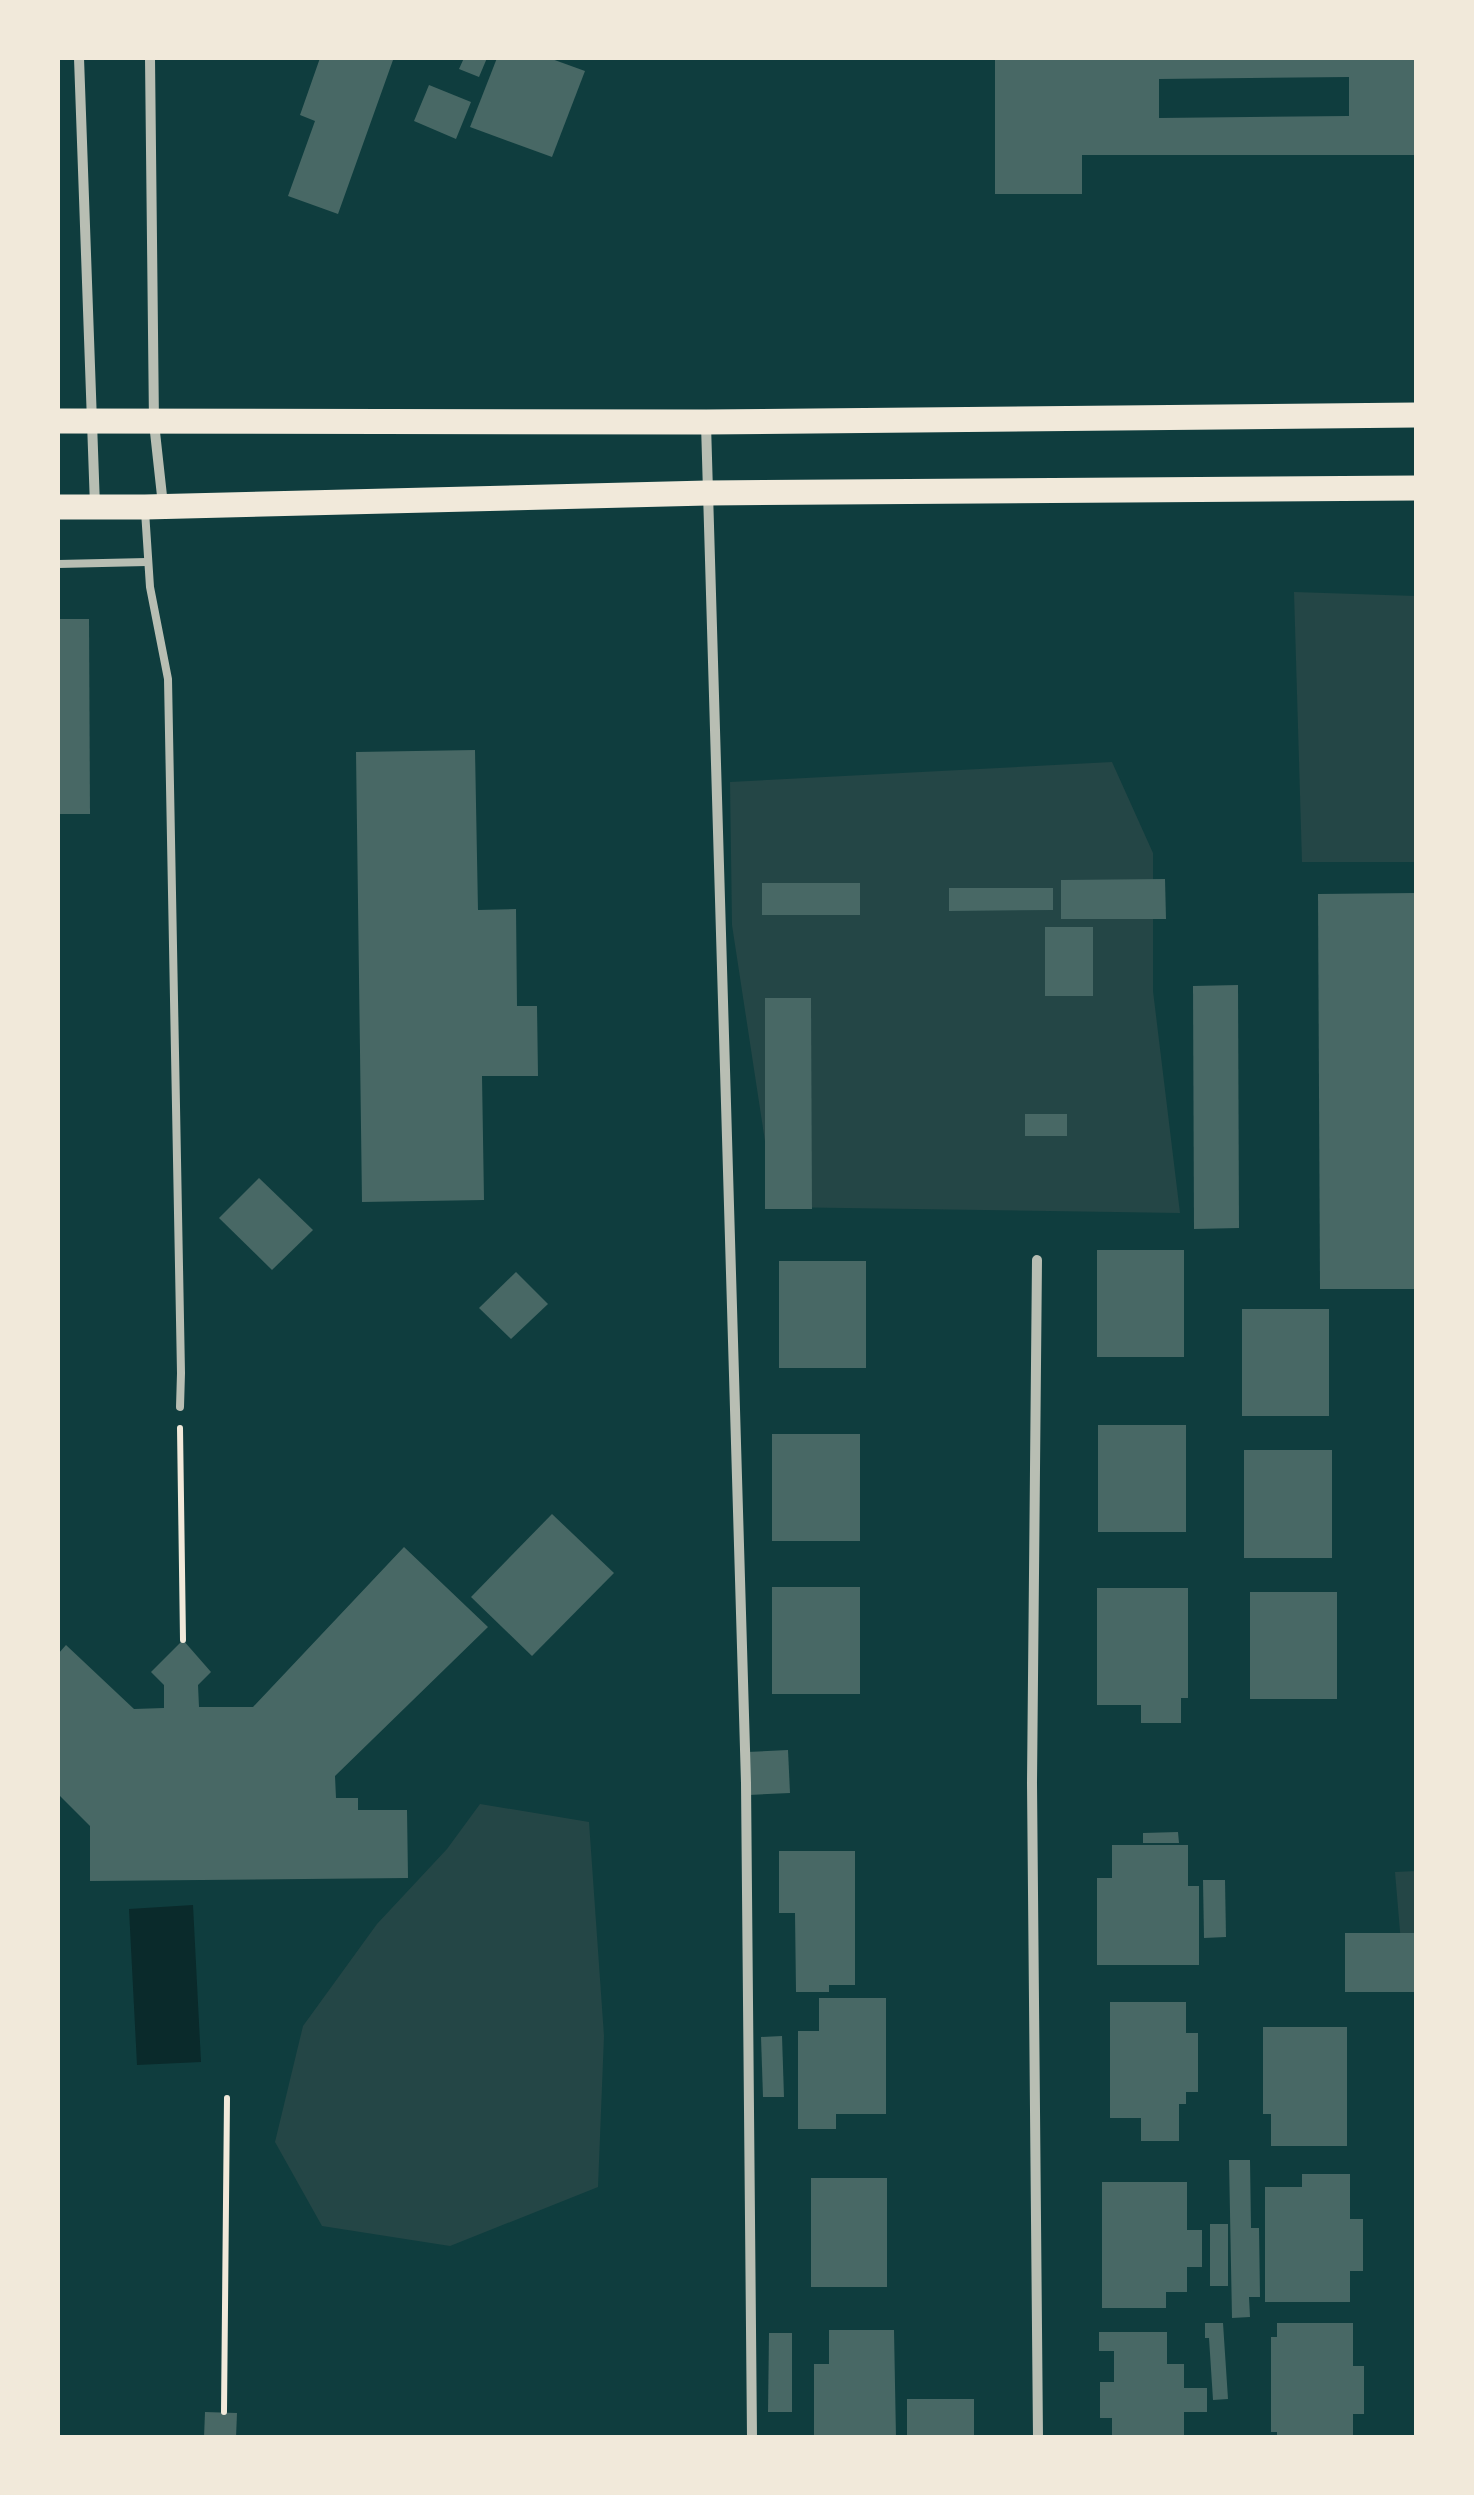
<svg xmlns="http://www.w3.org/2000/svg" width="1474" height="2495" font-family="Poppins,sans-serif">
<rect width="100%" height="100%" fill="#0f3d3e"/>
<g fill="#244646">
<path d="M1294,592l122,4v266h-114z"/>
<path d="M1112,762l41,91v138l27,222 -405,-6 -43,-282 -2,-143z"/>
<path d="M480,1804l109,18 15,214 -6,151 -148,59 -128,-20 -47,-84 28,-116 74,-102 70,-75z"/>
<path d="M1416,1871v96h-13l-8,-95z"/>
</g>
<path fill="#0a2a2b" d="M193,1905l8,157 -64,3 -8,-156z"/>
<g fill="#486865" fill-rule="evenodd">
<path d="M320,58h66l7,2 -55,154 -50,-18 27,-75 -15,-6z"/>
<path d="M464,58h23l-8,19 -20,-8z"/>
<path d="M497,58h52l36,13 -33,86 -82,-30z"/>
<path d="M995,58h421v97h-334v39h-87zM1349,77v39l-190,2v-39z"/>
<path d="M429,85l42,17 -15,37 -42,-18z"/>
<path d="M58,619h31l1,195h-32z"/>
<path d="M475,750l3,160 38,-1 1,97h20l1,70h-56l2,124 -122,2 -6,-450z"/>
<path d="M1165,879l1,40h-105v-39z"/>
<rect x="762" y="883" width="98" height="32"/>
<path d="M949,888h104v22l-104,1z"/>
<path d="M1416,893v396h-96l-2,-395z"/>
<rect x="1045" y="927" width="48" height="69"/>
<path d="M1238,985l1,243 -45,1 -1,-243z"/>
<path d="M765,998h46l1,211h-47z"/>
<rect x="1025" y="1114" width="42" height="22"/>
<path d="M259,1178l54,52 -41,40 -53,-52z"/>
<rect x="1097" y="1250" width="87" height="107"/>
<rect x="779" y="1261" width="87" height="107"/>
<path d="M516,1272l32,32 -37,35 -32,-31z"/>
<rect x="1242" y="1309" width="87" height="107"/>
<rect x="1098" y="1425" width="88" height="107"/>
<rect x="772" y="1434" width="88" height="107"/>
<rect x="1244" y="1450" width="88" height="108"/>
<path d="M552,1514l62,59 -82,83 -61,-59z"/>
<path d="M404,1547l84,80 -153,149 1,22h22v12h49l1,68 -318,3v-55l-32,-32v-140l8,-9 68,64 30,-1v-23l-13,-13 32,-32 28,32 -13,13 1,22h54z"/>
<rect x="772" y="1587" width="88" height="107"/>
<path d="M1097,1588h91v110h-7v25h-40v-18h-44z"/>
<rect x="1250" y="1592" width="87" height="107"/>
<path d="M788,1750l2,43 -41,2 -2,-43z"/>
<path d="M1178,1832l1,11h-36v-10z"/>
<path d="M1112,1845h76v41h11v79h-102v-87h15z"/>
<path d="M779,1851h76v134h-26v7h-33l-1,-79h-16z"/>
<path d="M1203,1880h22l1,57 -22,1z"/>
<rect x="1345" y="1933" width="71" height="59"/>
<path d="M819,1998h67v116h-50v15h-38v-98h21z"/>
<path d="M1110,2002h76v31h12v59h-12v12h-7v37h-38v-23h-31z"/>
<path d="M1263,2027h84v119h-76v-32h-8z"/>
<path d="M782,2036l2,61h-21l-2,-60z"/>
<path d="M1229,2160h21l1,68h8l1,69h-11l1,20 -18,1z"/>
<path d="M1302,2174h48v45h13v52h-13v31h-85v-115h37z"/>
<rect x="811" y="2178" width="76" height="109"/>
<path d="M1102,2182h85v48h15v37h-15v25h-21v16h-64z"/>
<rect x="1210" y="2224" width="18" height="62"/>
<path d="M1205,2323h18l5,76 -15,1 -4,-62h-4z"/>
<path d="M1277,2323h76v43h11v48h-11v24h-76v-6h-6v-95h6z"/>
<path d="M829,2330h65l2,108h-82v-74h15z"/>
<path d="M1099,2332h68v32h17v24h23v24h-23v26h-72v-20h-12v-36h14v-31h-15z"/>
<path d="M769,2333h23v79h-24z"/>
<rect x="907" y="2399" width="67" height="39"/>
<path d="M205,2412l32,1 -1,25h-32z"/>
</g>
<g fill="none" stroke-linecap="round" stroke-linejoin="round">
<g stroke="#f1e9da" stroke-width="6">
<path d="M180,1428l3,212"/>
<path d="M224,2412l3,-314"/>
</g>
<g stroke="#b8beb3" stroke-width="8">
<path d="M145,511l5,76 18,92 13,694 -1,34"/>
<path d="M58,564l89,-2"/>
</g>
<g stroke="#b8beb3" stroke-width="10">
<path d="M79,58l16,448"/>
<path d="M150,58l4,365 9,82"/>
<path d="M706,424l40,1359 6,655"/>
<path d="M1037,1260l-5,523 6,655"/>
</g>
<g stroke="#f1e9da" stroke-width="25">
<path d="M58,421l648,1 710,-7"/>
<path d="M58,507h87l562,-14 709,-5"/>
</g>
</g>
<rect width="1474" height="2495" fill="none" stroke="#f1e9da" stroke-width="120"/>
</svg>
